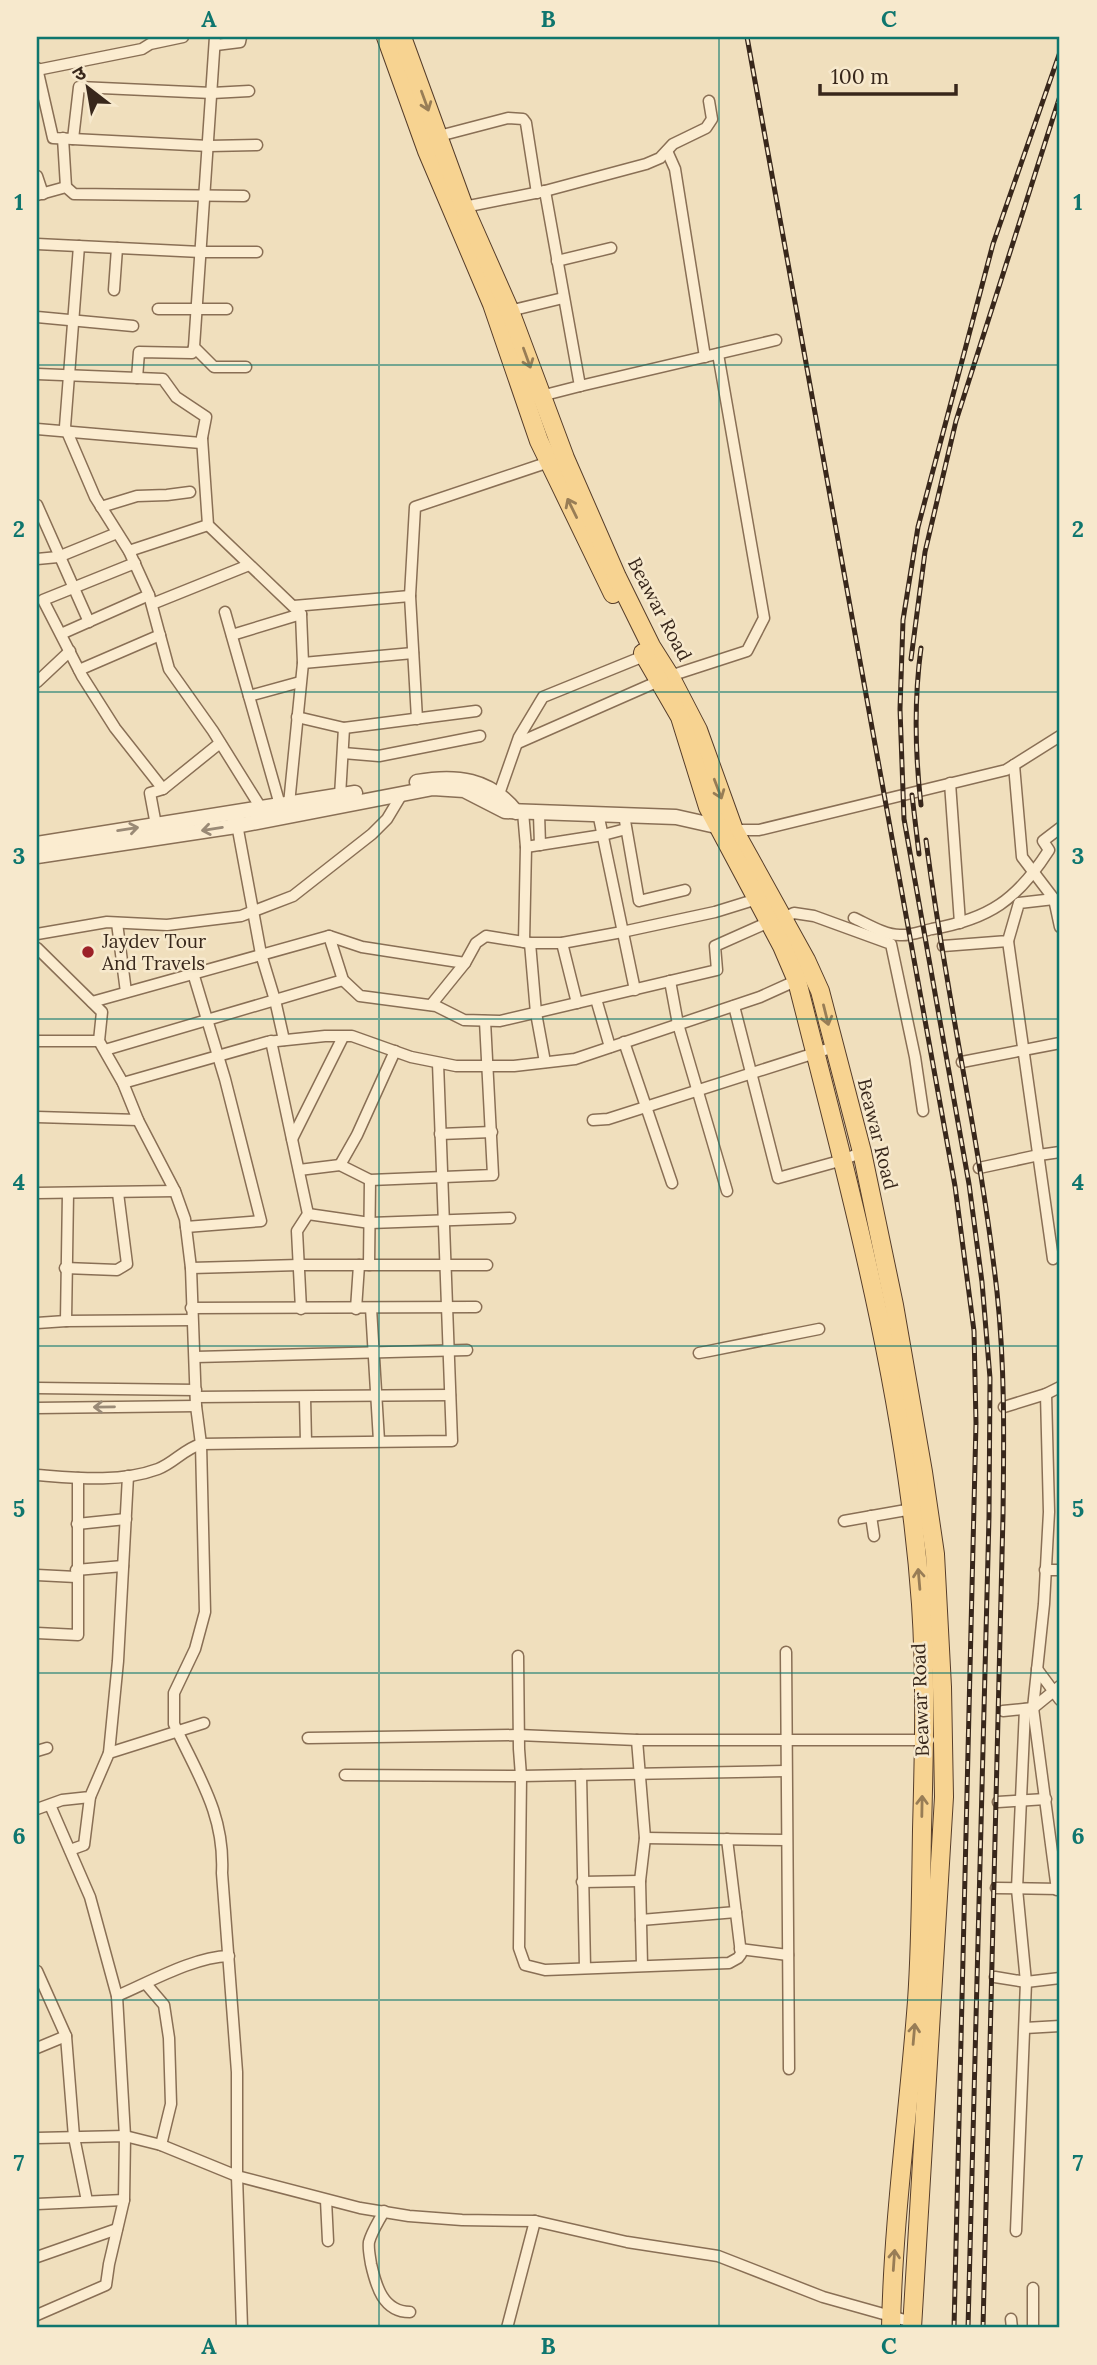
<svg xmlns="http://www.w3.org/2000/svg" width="1097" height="2365" font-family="Lora,'Noto Sans Devanagari',serif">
<rect width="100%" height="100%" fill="#f0dfbd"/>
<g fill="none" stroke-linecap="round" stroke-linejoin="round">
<g stroke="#896f55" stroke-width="13">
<g id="minor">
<path d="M215,37l-21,310 20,20h32"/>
<path d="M216,45l24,-3 1,-5"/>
<path d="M37,68l16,70 156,8 48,-1"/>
<path d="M37,70l105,-21 8,-5 33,-7"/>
<path d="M439,136l69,-18 15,1 3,4 11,70"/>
<path d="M63,138l3,49"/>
<path d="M73,139l6,-52 133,6 37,-2"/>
<path d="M667,151l8,18 30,188"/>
<path d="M37,176l6,18"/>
<path d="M37,195l29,-8 8,7 170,2"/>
<path d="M464,207l81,-16 101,-27 14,-6 13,-14 33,-16 6,-9 -3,-18"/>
<path d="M37,244l164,8h56"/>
<path d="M79,246l-14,181 30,70 34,54 20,44 20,74 44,62 48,77"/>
<path d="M557,261l54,-13"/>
<path d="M114,290l3,-42"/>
<path d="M158,309h69"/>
<path d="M505,312l58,-14"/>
<path d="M37,317l96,9"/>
<path d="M37,374l126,5 13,18 30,20 -5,26 -164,-14"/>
<path d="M137,378l2,-26 53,1 2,-6"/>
<path d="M580,386l196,-46"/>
<path d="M537,397l43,-11 -35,-195"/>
<path d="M202,438l6,87 93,89 2,49 -14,141"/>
<path d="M37,505l52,117"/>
<path d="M101,507l36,-11 30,-1 23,-3"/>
<path d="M129,551l79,-26"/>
<path d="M37,559l21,-2 59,-24"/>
<path d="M135,563l-92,37 39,76 33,52 48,61 57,-46"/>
<path d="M152,604l97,-39"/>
<path d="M294,606l116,-10"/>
<path d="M225,612l55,193"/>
<path d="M61,634l88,-39"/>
<path d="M232,635l69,-21"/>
<path d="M303,663l110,-10"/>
<path d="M79,670l81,-35"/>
<path d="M670,676l77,-25 17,-33 -46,-264"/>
<path d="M37,682l33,-31"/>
<path d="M249,696l51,-14"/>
<path d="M297,717l47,11 132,-17"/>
<path d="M417,719l-7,-123 5,-89 134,-45"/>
<path d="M518,743l141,-62"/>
<path d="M343,753l36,3 101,-20"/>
<path d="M1014,765l8,92 32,42 6,28"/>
<path d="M950,783l10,140"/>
<path d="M499,794l20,-57 24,-40 101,-41"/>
<path d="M340,796l4,-68"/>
<path d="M523,812l3,35 -2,95"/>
<path d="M598,813l37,177"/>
<path d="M539,814l1,31"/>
<path d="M624,815l15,86 46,-11"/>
<path d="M236,819l25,135 14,46 9,40"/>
<path d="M156,825l-6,-32 13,-4"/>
<path d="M734,830h25l247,-60 54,-34"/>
<path d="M526,847l77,-12 23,-6"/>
<path d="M783,918l11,-5 20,3 77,28 24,113 8,54"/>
<path d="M854,918c13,6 31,17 46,17 10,1 22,-4 32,-6 57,-10 85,-29 117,-79l-6,-9 17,-13"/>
<path d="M117,923l9,69"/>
<path d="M37,934l70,-12 60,3 74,-9 52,-20 79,-62 15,-15 15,-25"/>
<path d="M329,936l14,44 17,16 76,10 28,14 36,1 217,-51 -2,-24 54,-24"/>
<path d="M1008,941l45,318"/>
<path d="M530,943l6,70 9,49"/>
<path d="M562,943l15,60"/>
<path d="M943,946l65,-5 11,-38 35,-4"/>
<path d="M37,948l65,64 -3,29 24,42 15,37 37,71 10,28 6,49 5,138 5,38 4,168 -10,37 -21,44v31c24,52 51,90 48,149l15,199v104l5,152"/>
<path d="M670,981l8,43 49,167"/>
<path d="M596,999l14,48"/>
<path d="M92,1002l237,-66 33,11 103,16"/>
<path d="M431,1005l34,-42 11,-20 10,-7 44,7h32l60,-11 93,-20 42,-13"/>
<path d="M734,1006l44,172 65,-18 19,-8"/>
<path d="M37,1041h62"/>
<path d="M271,1041l37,173 -11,17 4,78"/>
<path d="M624,1042l48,141"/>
<path d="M105,1050l238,-70"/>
<path d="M962,1062l98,-19"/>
<path d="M123,1083l144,-41 58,-6h27l59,21 45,9h58l61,-7 185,-62 42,-19"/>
<path d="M37,1117l101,3"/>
<path d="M593,1120l15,-1 226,-72"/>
<path d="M440,1134l52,-2"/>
<path d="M292,1139l51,-102"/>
<path d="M340,1165l17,-30 38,-84"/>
<path d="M979,1168l60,-13 21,-3"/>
<path d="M299,1170l41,-5 30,15 123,-5 -8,-154"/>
<path d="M37,1193l138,-2"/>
<path d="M308,1214l62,9 140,-5"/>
<path d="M186,1227l75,-6 -36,-142 -32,-106"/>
<path d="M369,1265l1,-85"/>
<path d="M65,1268l52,2 10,-6 -9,-71"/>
<path d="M191,1268l108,-3h188"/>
<path d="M191,1308l285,-1"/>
<path d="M371,1308l8,133"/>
<path d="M356,1309l3,-44"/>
<path d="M66,1321l2,-128"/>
<path d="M37,1323l29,-2 126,-1"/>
<path d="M699,1353l120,-24"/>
<path d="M195,1357l272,-7"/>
<path d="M37,1388l159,2"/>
<path d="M1046,1394l3,118 -5,92 -11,104 24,182"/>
<path d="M196,1397l254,-2"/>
<path d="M305,1398l1,44"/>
<path d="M1004,1407l42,-13 14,-7"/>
<path d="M37,1408l159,-2"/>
<path d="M37,1475c39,3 83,8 121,-6 16,-6 26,-20 43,-25l251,-3 -14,-378"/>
<path d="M871,1516l3,20"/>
<path d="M844,1521l68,-12"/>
<path d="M77,1524l49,-5"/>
<path d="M76,1570l47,-4"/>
<path d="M1045,1570h15"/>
<path d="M37,1575l39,2"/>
<path d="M37,1633l41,2v-157"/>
<path d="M786,1652l3,417"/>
<path d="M518,1656l1,93 2,27 -2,172 6,17 20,5 184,-7 9,-5 3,-4 -14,-115"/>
<path d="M1037,1669l23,31"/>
<path d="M1003,1711l30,-3 27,-22"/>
<path d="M308,1738l210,-3 119,5h292"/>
<path d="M637,1740l8,98 -5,43 2,84"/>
<path d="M37,1751l10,-3"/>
<path d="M109,1753l9,-92 10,-185"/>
<path d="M345,1775l176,1 264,-5"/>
<path d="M581,1775l4,192"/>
<path d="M998,1802l48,-3"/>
<path d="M37,1809l25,-9 28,-3 19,-44 95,-30"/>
<path d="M645,1838l141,2"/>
<path d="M70,1850l14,-5 6,-48"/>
<path d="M582,1882l58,-1"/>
<path d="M996,1888l64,1"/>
<path d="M641,1920l95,-8"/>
<path d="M740,1949l48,6"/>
<path d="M37,1971l29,65 8,101 13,64"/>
<path d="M995,1977l31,5 34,-4"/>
<path d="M146,1984l18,21 5,33 2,66 -10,41"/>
<path d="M117,1996c33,-14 76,-39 112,-40"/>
<path d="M1025,2028l35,-2"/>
<path d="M37,2048l29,-12"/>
<path d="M37,2138l88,-2 36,9 76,31 123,32 49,8 53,4 73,1 92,21 91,14 105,41 89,25"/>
<path d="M326,2200l2,41"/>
<path d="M37,2204l87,-4"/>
<path d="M384,2211c-5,10 -12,20 -15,31 -1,7 1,15 2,22 5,22 12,48 39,48"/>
<path d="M1016,2231l10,-249 -9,-93 8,-180"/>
<path d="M37,2257l80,-28"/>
<path d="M1033,2288v40"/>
<path d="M37,2315l69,-30 3,-21 15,-64 1,-64 -8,-140 -27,-99 -40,-92"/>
<path d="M1011,2319l1,9"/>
<path d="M507,2328l28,-107"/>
</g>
</g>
<g stroke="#896f55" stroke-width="17">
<g id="tertiary">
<path d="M417,782c39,-7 73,-3 99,30"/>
<path d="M37,844l318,-51"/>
<path d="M37,856l199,-30 197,-38 31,2 41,21 171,6 49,11"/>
</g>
</g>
<g stroke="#563d2a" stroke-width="20">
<g id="primary">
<path d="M386,37l41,114 65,153 47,137 74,153"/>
<path d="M402,37l62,170 46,104 55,147 52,119 34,69 19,30 28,54 36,100 72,130 14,31 42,161 32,153 29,167 12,82 7,133 2,110 -32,531"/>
<path d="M643,653l37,64 28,90 74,139 15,35c52,205 109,410 124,623 5,75 3,151 1,226 -1,57 -1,114 -5,171 -8,109 -24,218 -26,327"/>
</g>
</g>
<use href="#minor" stroke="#fbecd0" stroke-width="10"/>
<use href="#tertiary" stroke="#fbecd0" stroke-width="14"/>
<use href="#primary" stroke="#f7d391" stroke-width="18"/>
<g stroke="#38271b" stroke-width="5">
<g id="rail">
<path d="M747,37l208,1149 19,145 2,92 -22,905"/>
<path d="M921,648c-7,52 -6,105 0,157"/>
<path d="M911,659l14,-107 31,-131 104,-325"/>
<path d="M912,795l7,59"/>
<path d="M926,840c19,151 54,300 71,452 8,74 7,148 6,223l-20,813"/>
<path d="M968,2328l21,-811 1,-139 -8,-96 -13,-98 -65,-365 -4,-110 3,-89 15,-93 75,-283 67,-192"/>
</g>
</g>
<use href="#rail" stroke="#f7e9cd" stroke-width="2.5" stroke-dasharray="8" stroke-linecap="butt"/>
</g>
<defs><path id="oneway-shaft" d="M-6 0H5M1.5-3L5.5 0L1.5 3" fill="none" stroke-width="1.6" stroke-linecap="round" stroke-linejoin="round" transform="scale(1.75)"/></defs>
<g stroke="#987d56">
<use href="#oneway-shaft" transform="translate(425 101) rotate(70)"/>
<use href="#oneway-shaft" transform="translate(527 358) rotate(70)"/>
<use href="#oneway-shaft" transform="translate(572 508) rotate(-116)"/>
<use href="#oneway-shaft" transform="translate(718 789) rotate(69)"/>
<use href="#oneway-shaft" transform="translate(826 1015) rotate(76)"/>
<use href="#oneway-shaft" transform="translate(919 1579) rotate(-95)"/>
<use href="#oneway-shaft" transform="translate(922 1806) rotate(-89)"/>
<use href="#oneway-shaft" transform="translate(914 2034) rotate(-85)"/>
<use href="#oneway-shaft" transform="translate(894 2260) rotate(-86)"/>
</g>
<g stroke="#9a8a76">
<use href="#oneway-shaft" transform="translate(128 829) rotate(-9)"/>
<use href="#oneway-shaft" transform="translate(212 829) rotate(171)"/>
<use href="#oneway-shaft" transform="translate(104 1407) rotate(179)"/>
</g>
<path fill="none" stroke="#0f766e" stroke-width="2" stroke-opacity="0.55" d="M379,37v2291M719,37v2291M37,365h1023M37,692h1023M37,1019h1023M37,1346h1023M37,1673h1023M37,2000h1023"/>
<circle fill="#9c2128" stroke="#f7e9cd" stroke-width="2.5" cx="88" cy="952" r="7"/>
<g text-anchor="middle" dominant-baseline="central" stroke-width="5" stroke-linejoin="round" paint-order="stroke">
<g font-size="19" fill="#38271b" stroke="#f7e9cd">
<text transform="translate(660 609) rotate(62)">Beawar Road</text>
<text transform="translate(878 1134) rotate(76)">Beawar Road</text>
<text transform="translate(920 1700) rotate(-92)">Beawar Road</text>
</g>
<g font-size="19" fill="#38271b" stroke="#f7e9cd" text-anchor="start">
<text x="102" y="941">Jaydev Tour<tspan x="102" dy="22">And Travels</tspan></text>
</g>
</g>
<rect width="1097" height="2365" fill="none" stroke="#f7e9cd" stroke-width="77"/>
<g transform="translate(88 88) rotate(329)" stroke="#f7e9cd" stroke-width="5" paint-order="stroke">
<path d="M0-5L12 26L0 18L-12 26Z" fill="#38271b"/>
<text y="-10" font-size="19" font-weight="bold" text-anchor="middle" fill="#38271b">उ</text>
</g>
<path d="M820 84v10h136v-10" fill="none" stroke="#38271b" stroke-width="3.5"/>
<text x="831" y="84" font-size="21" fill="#38271b" stroke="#f7e9cd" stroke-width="5" paint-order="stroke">100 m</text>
<rect x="38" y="38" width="1020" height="2288" fill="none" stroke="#0f766e" stroke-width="2.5"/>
<g font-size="23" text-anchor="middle" font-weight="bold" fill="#0f766e">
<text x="209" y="27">A</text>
<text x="548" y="27">B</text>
<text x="889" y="27">C</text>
<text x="19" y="210">1</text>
<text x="1078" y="210">1</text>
<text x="19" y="537">2</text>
<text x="1078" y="537">2</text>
<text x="19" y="864">3</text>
<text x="1078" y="864">3</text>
<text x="19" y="1190">4</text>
<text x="1078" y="1190">4</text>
<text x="19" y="1517">5</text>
<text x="1078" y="1517">5</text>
<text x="19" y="1844">6</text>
<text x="1078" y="1844">6</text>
<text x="19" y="2171">7</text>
<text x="1078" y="2171">7</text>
<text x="209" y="2354">A</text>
<text x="548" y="2354">B</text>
<text x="889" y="2354">C</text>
</g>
</svg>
